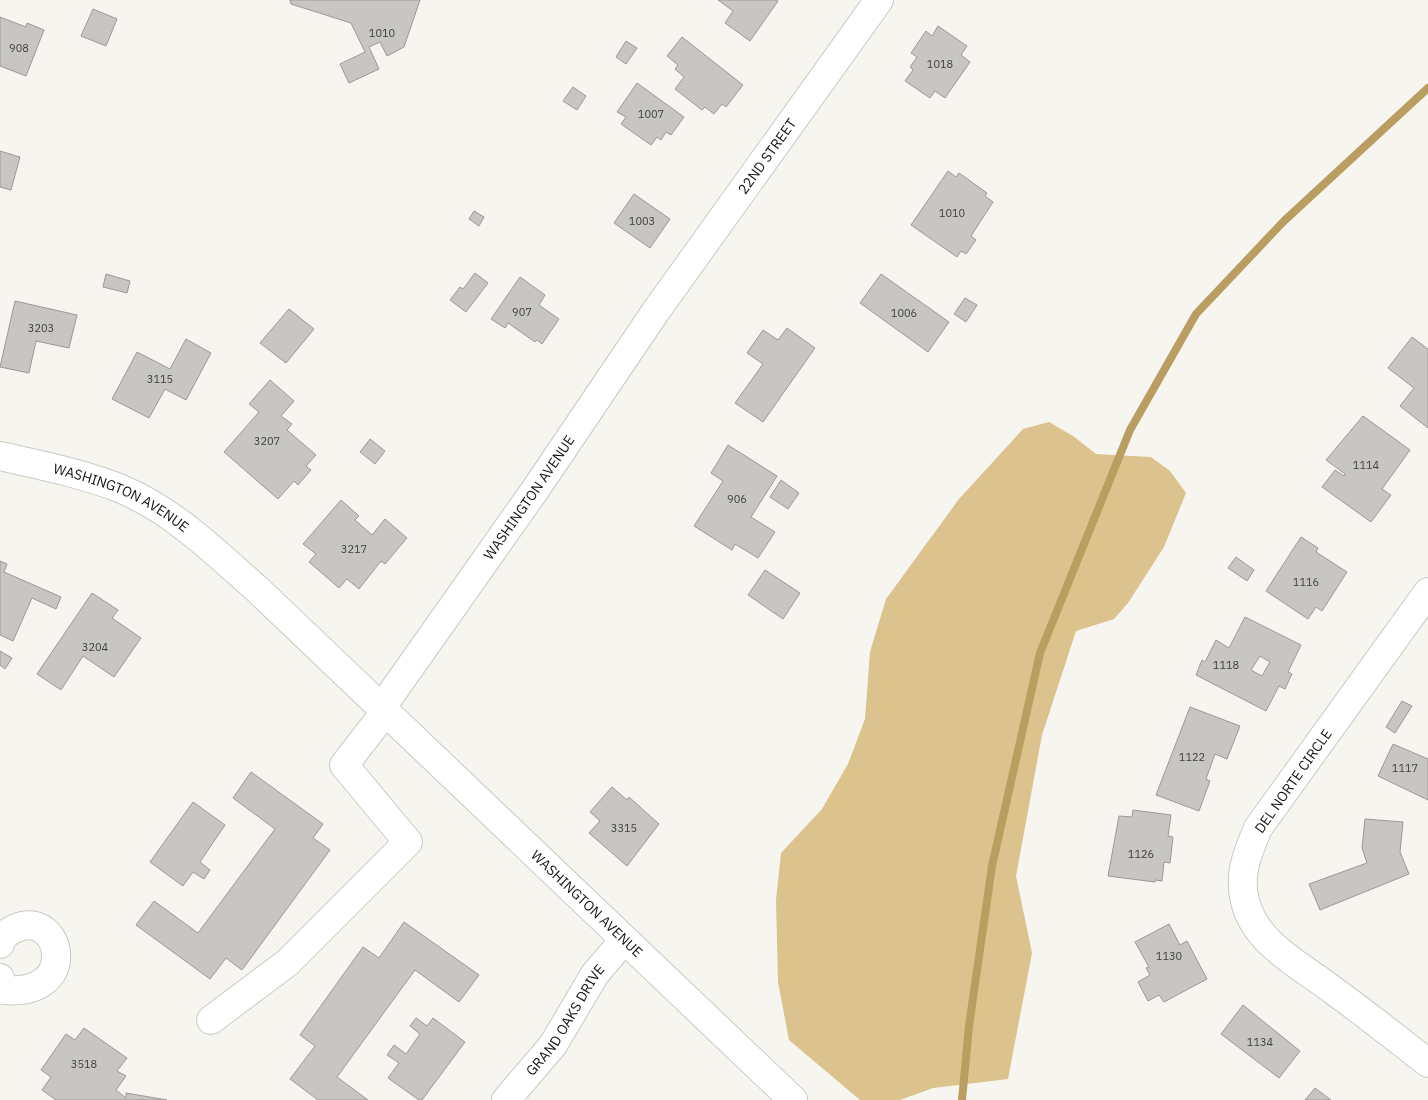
<svg xmlns="http://www.w3.org/2000/svg" width="1428" height="1100" font-family="'IBM Plex Sans',sans-serif">
<rect width="100%" height="100%" fill="#f7f5f0"/>
<path fill="#dcc28c" d="M1049,422l24,14 23,18 55,3 19,14 16,22 -22,54 -36,56 -14,16 -38,12 -34,104 -26,141 16,77 -24,126 -75,9 -33,12h-40l-71,-60 -11,-58 -2,-82 5,-47 41,-44 26,-45 17,-45 5,-67 16,-53 73,-100 64,-70z"/>
<g fill="none" stroke-linecap="round" stroke-linejoin="round">
<path stroke="#ba9e61" stroke-width="8" d="M962,1100l7,-74 23,-160 48,-213 90,-223 66,-116 88,-93 144,-133"/>
</g>
<g fill="#c8c6c2" stroke="#9b9994" fill-rule="evenodd">
<path d="M290,0h130l-16,47 -17,9 -7,-14 -11,5 10,22 -30,14 -9,-19 25,-12 -14,-29 -60,-19z"/>
<path d="M718,0h59l1,1 -28,40 -25,-18 8,-12z"/>
<path d="M93,9l24,10 -11,27 -25,-10z"/>
<path d="M0,17l26,10 1,-4 17,7 -18,46 -26,-10z"/>
<path d="M938,26l29,20 -6,9 9,7 -25,36 -10,-7 -5,7 -25,-17 8,-11 -3,-3 7,-10 -6,-4 15,-22 6,5z"/>
<path d="M682,37l61,48 -17,22 -4,-3 -8,10 -9,-7 -3,3 -27,-21 9,-12 -9,-8 3,-4 -11,-9z"/>
<path d="M626,41l11,7 -11,16 -10,-7z"/>
<path d="M637,83l47,34 -13,18 -5,-3 -5,8 -4,-3 -6,8 -30,-21 5,-7 -9,-5z"/>
<path d="M573,87l13,9 -9,14 -14,-9z"/>
<path d="M0,151l20,6 -9,33 -11,-3z"/>
<path d="M948,171l8,6 3,-4 28,20 -2,3 8,6 -22,34 5,4 -10,14 -5,-3 -4,6 -46,-32z"/>
<path d="M634,194l36,25 -20,29 -36,-25z"/>
<path d="M474,211l10,6 -5,9 -10,-7z"/>
<path d="M475,273l13,10 -22,29 -16,-12 10,-13 3,2z"/>
<path d="M106,274l24,7 -3,12 -24,-6z"/>
<path d="M881,274l68,48 -21,30 -68,-49z"/>
<path d="M520,277l25,18 -6,10 20,14 -17,25 -5,-4 -2,2 -27,-19 -3,5 -14,-9z"/>
<path d="M965,298l12,7 -11,17 -12,-8z"/>
<path d="M15,301l62,14 -8,33 -33,-7 -7,32 -29,-6z"/>
<path d="M289,309l25,20 -28,34 -26,-20z"/>
<path d="M787,328l28,20 -52,74 -28,-19 28,-39 -16,-11 16,-23 15,10z"/>
<path d="M1412,337l16,12v79l-28,-22 14,-18 -26,-20z"/>
<path d="M186,339l25,14 -25,47 -21,-11 -16,29 -37,-19 25,-47 33,17z"/>
<path d="M270,380l24,21 -13,15 11,8 -5,6 29,25 -10,11 5,4 -13,15 -4,-4 -16,18 -54,-47 35,-40 -10,-8z"/>
<path d="M1363,416l47,34 -28,39 9,6 -20,27 -49,-35 13,-17 9,6 1,-2 -19,-14z"/>
<path d="M370,439l15,12 -10,13 -15,-12z"/>
<path d="M728,445l49,31 -26,41 24,15 -17,26 -23,-14 -3,6 -38,-24 29,-45 -12,-8z"/>
<path d="M781,480l18,13 -11,16 -18,-12z"/>
<path d="M341,500l18,16 -4,4 17,15 13,-16 22,19 -22,26 -4,-3 -22,28 -12,-10 -8,9 -30,-26 7,-8 -13,-10z"/>
<path d="M1301,537l17,11 -2,4 31,20 -25,39 -6,-4 -8,12 -42,-28z"/>
<path d="M1236,557l18,13 -7,11 -19,-13z"/>
<path d="M0,561l7,3 -3,8 57,25 -5,12 -24,-11 -19,43 -13,-6z"/>
<path d="M765,570l35,23 -17,26 -35,-24z"/>
<path d="M92,593l26,17 -6,8 29,20 -27,39 -31,-21 -22,34 -24,-16z"/>
<path d="M1245,617l56,28 -13,27 4,2 -7,15 -6,-3 -13,25 -70,-36 6,-15 3,2 11,-22 13,8zM1260,656l10,6 -8,14 -11,-6z"/>
<path d="M0,651l12,7 -7,11 -5,-4z"/>
<path d="M1402,701l10,5 -17,27 -9,-6z"/>
<path d="M1190,707l50,19 -13,33 -12,-5 -9,25 4,2 -11,30 -43,-16z"/>
<path d="M1393,744l35,15v41l-50,-24z"/>
<path d="M251,772l72,52 -10,14 17,12 -88,120 -16,-12 -16,21 -74,-54 18,-24 44,32 77,-104 -42,-31z"/>
<path d="M612,787l15,13 2,-3 30,27 -32,42 -38,-33 11,-12 -10,-9z"/>
<path d="M193,802l32,23 -25,37 10,8 -6,9 -11,-7 -10,14 -33,-24z"/>
<path d="M1133,810l38,5 -3,21 5,1 -3,26 -6,-1 -2,19 -7,-1v2l-47,-6 11,-60 13,1z"/>
<path d="M1365,819l38,3 -3,30 9,22 -89,36 -11,-26 58,-21 -5,-15z"/>
<path d="M404,922l75,53 -20,27 -44,-32 -78,107 31,23h-50l-28,-21 25,-33 -15,-11 63,-88 16,11z"/>
<path d="M1169,924l11,21 7,-4 20,38 -43,23 -5,-7 -11,6 -10,-19 12,-7 -4,-7 3,-1 -14,-25z"/>
<path d="M1243,1005l57,46 -21,27 -58,-44z"/>
<path d="M416,1018l11,8 6,-8 32,24 -43,58h-3l-31,-22 11,-15 -12,-8 7,-10 12,9 14,-20 -10,-8z"/>
<path d="M84,1028l43,30 -10,13 9,5 -10,14 10,8v-5l41,7h-111l-14,-10 9,-13 -10,-7 25,-36 9,6z"/>
<path d="M1315,1088l16,12h-26z"/>
</g>
<g fill="none" stroke-linecap="round" stroke-linejoin="round">
<g stroke="#cbc9c5" stroke-width="30">
<g id="minor">
<path id="s1" d="M0,456c40,9 80,17 119,32 54,22 96,64 139,102l535,510"/>
<path d="M1428,592l-170,236c-10,24 -20,46 -13,73 10,43 57,65 89,90 32,23 63,48 94,72"/>
<path id="s2" d="M382,707l153,-217 121,-179 223,-311"/>
<path d="M0,944c2,-8 9,-13 16,-16 46,-19 65,69 -12,62l-4,-12"/>
<path d="M211,1020l76,-57 121,-121 -64,-77 42,-54"/>
<path id="s3" d="M506,1100l47,-55 42,-71 29,-34"/>
</g>
</g>
<use href="#minor" stroke="#fff" stroke-width="28"/>
</g>
<g text-anchor="middle" dominant-baseline="central" stroke-width="4.5" stroke-linejoin="round" paint-order="stroke">
<g font-size="11" fill="#41403d">
<text x="382" y="33">1010</text>
<text x="19" y="48">908</text>
<text x="940" y="64">1018</text>
<text x="651" y="114">1007</text>
<text x="952" y="213">1010</text>
<text x="642" y="221">1003</text>
<text x="522" y="312">907</text>
<text x="904" y="313">1006</text>
<text x="41" y="328">3203</text>
<text x="160" y="379">3115</text>
<text x="267" y="441">3207</text>
<text x="1366" y="465">1114</text>
<text x="737" y="499">906</text>
<text x="354" y="549">3217</text>
<text x="1306" y="582">1116</text>
<text x="95" y="647">3204</text>
<text x="1226" y="665">1118</text>
<text x="1192" y="757">1122</text>
<text x="1405" y="768">1117</text>
<text x="624" y="828">3315</text>
<text x="1141" y="854">1126</text>
<text x="1169" y="956">1130</text>
<text x="1260" y="1042">1134</text>
<text x="84" y="1064">3518</text>
</g>
<g font-size="14" fill="#141311" stroke="#fff">
<text stroke="none"><textPath href="#s2" startOffset="672">22ND STREET</textPath></text>
<text stroke="none"><textPath href="#s2" startOffset="256">WASHINGTON AVENUE</textPath></text>
<text stroke="none"><textPath href="#s1" startOffset="129">WASHINGTON AVENUE</textPath></text>
<text transform="translate(1293 781) rotate(-55)">DEL NORTE CIRCLE</text>
<text stroke="none"><textPath href="#s1" startOffset="751">WASHINGTON AVENUE</textPath></text>
<text stroke="none"><textPath href="#s3" startOffset="100">GRAND OAKS DRIVE</textPath></text>
</g>
</g>
</svg>
